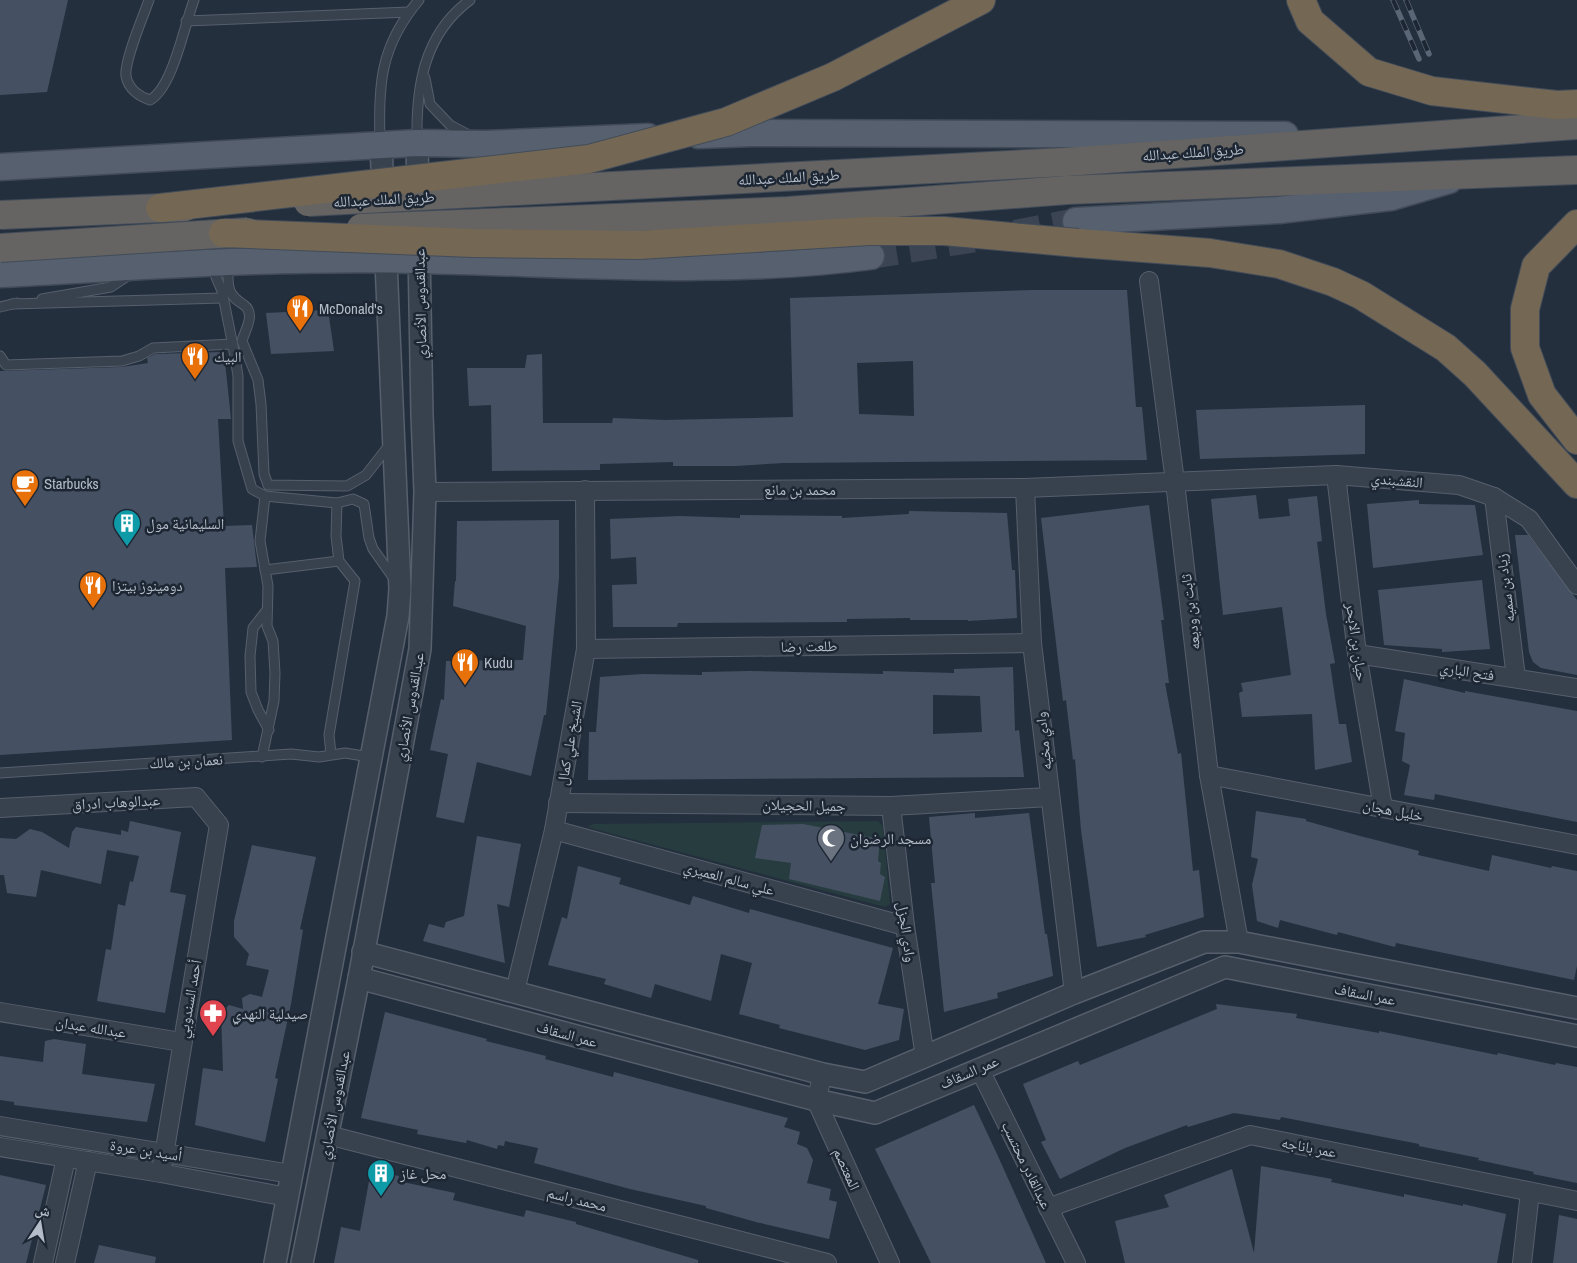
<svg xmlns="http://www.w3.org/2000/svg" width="1577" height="1263" font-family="'Archivo Narrow','Noto Naskh Arabic',sans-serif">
<rect width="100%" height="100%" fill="#242f3e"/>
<path fill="#263c3f" d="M878,821l5,5 7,78 -5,3 -298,-80 6,-3z"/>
<g fill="#455162" fill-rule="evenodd">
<path d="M0,0h68l-21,92 -47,3z"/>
<path d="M1031,290h96l9,117h6l5,53 -363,3 -49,3h-62v-4l-73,2v6l-108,1 -1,-66 -22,1 -2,-38h58l2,-13 15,-1 1,69h69l1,-5 52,2 128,-3 -3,-119zM913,361l1,55 -55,-2 -2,-51z"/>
<path d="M328,310l6,41 -63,3 -5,-41z"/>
<path d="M224,352l7,67h-13l6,107 28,-1 5,42 -32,1 7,172 -232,15v-384l122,-4 26,-4 -1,-5 8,-4z"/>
<path d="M1365,405v49l-165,5 -4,-49z"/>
<path d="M1256,495l3,24 31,-3 -2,-17 29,-3 5,45 -5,1 9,72 9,49 -5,1 9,60h7l6,38 -37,8 -3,-56 -70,3 -3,-24 4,-2 -2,-8 50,-8 -9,-68 -59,8 -12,-116z"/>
<path d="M1419,500v4l56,1 8,50 -110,13 -6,-64z"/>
<path d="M1149,505l15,115h-3l8,63h-4l13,71 3,-1 12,118 6,-1 5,47 -59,18 1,2 -49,10 -16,-117 -6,-71 -2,1 -7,-60 -3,1 -22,-183z"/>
<path d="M909,511l98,2 5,57h3l2,48 -49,3v-1h-58v-2l-63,1v3l-169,1 -1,4h-64l-1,-42 25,-1 -1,-27 -25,2 -1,-40 70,-3 60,2v-3l102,1v2l67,-4z"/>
<path d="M559,520v58l-13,137h-2l-13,61 -54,-14 -13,61 -28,-6 12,-63 -18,-4 11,-51 3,1 2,-39 77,-1 3,-34 -73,-20 2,-25h1l1,-60z"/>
<path d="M1515,535h13l49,65v75l-36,-7 -8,-6 -4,-10z"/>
<path d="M1482,580l8,69 -48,3v-3l-58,-4 -6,-55z"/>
<path d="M1013,667l2,64 4,-1 5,47 -436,3 1,-48h7l4,-55 43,-3 59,1v-3l48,-1 133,3v-3l71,2v-4zM933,695l47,1 2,36 -49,2z"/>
<path d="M1404,679l61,14v-2l112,20v111l-142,-28 -1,6 -30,-5 6,-30 -8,-4 3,-28 -10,-2z"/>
<path d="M1256,811l50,8v2l54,15 59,15 -1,4 71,16 3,-16 59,13 1,-2 25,5v95l-3,14 -178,-37 -1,4 -57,-15 -1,3 -57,-15 -2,8 -21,-7 -5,-36 6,-26 -7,-2z"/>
<path d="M975,813v5l54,-5 16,121h2l6,42 -56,17 1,5 -54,14 -13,-129h4l-6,-66z"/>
<path d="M130,821l51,11 -11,60 16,3 -21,118 -68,-12 9,-52 5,1 7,-46 7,2 5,-25 3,1 6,-26 -32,-6 -6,34 -60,-14 -5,27 -29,-4 -3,-18h-4v-37l16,1 14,-10 12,3 27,16 3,-16 4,-5 45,8v-5l7,2z"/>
<path d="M803,824l77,15 -2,22 3,2 -1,11 5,3 -5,24 -91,-22 2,-16 -36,-5 7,-33z"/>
<path d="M477,836l44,8 -12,63 -12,-3 8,59 -82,-22 6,-17 15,4 2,-6 18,-6z"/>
<path d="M252,845l64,12 -16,72 3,1 -12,74 -16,74 3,1 -13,63 -70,-17 8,-57 20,3 -2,-58 8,-8 14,4 -1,-11 8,-4 12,3 7,-27 -23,-5 3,-11 -15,-17v-16z"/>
<path d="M578,866l43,12 -2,6 71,21 3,-9 56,17 1,-4 143,39 -15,56 26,5 -5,31 -34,10 -86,-22 1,-3 -41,-11 13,-51 -31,-9 -10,47 -56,-17 -4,14 -47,-14 2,-5 -58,-14 14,-48 5,2z"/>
<path d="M1216,1004l81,10 -1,4 83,15v-2l118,24 1,-2 57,12 1,-2 21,4v116l-44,-9 1,-2 -56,-12 1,-2 -60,-12v-2l-138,-27 -1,3 -46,-7 -46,14 -1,-2 -62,23 -65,31 -19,-37 5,-2 -23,-56 55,-23 2,4 137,-56z"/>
<path d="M385,1012l102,27 -1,2 60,15 -1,3 68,18 1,-5 174,46 -4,9 16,5 -3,12 10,4 6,12 -6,23 24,6 -2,11 8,2 -8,37 -73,-17 -50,-14v-2l-76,-17 -96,-26 4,-15 -33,-7 -1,5 -6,-1 -1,4 -30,-9 -1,3 -49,-9 1,-4 -57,-12z"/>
<path d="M54,1039l32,5 -4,30 73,10 -8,38 -133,-17v-3l-14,-2v-44l43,6 2,-21z"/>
<path d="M974,1105l23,49 49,109h-115l-56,-114z"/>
<path d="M1261,1166l71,13 -1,3 73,15v-3l59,12v-2l43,10 -9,49h-372l-10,-42 54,-14 -5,-12 68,-26 22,84z"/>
<path d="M371,1170l28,6 -1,5 57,12 -2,7 71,17 2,-7 50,12v2l122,36v3h-364l7,-36 19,4z"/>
<path d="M0,1175l46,10 -20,78h-26z"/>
<path d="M1559,1215l18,4v44h-24z"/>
<path d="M99,1245l57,12 -1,6h-61z"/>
</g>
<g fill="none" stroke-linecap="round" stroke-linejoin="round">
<g stroke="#3a4453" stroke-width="26" stroke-dasharray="26 13" stroke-linecap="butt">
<path d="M1015,233l61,-12"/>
<path d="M871,256l105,-17"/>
</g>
<g stroke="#565f6c" stroke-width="11">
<g id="service">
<path d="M149,0c-6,17 -25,61 -23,76 2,13 14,21 24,24 23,-13 34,-74 44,-100"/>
<path d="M186,21l223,-9"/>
<path d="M425,78l5,26 20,21 21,11"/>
<path d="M417,140c-1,-54 7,-106 53,-140"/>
<path d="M380,142c-2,-57 0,-96 39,-142"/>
<path d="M228,264c0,9 -1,19 2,27 3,7 8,10 14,14 12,9 1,25 -2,36l16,39 3,24 3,70 4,11 79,1 19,-11 24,-31"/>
<path d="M211,265l11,26 12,60 4,25v65l14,48 13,7 72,7 16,-4 11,5 5,34 4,11 22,31"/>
<path d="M42,299l69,-12 18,-12"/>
<path d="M12,304l211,-6"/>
<path d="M0,307l17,-4"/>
<path d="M0,356l6,9 116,-4 17,-5 14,-8 79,-4"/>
<path d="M265,570l74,-9"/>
<path d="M267,610l-14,18 -3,28 1,36 7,18 11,20"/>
<path d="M331,754l-2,-19 26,-154 -16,-20 -3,-25 1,-33"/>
<path d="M262,757l12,-56 1,-28 -2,-32 -6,-15 1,-40 -8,-45 5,-45"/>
<path d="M0,773l291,-19 28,3 26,-4 25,4"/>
</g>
</g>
<g stroke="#565f6c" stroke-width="20">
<g id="minor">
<path d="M1149,281l26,201 34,293 30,167"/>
<path d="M1336,475l21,179 26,154"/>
<path d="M1025,488l7,155 42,350"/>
<path d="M425,492l600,-4 311,-13 123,10 35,12 35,22 48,66"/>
<path d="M1494,497l22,181"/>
<path d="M586,649l446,-6"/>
<path d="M1357,654l220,34"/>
<path d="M1209,775l368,70"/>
<path d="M558,803l333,3 158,-9"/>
<path d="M891,806l14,120 20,131"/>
<path d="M0,808l196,-11 23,28 -58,348"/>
<path d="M554,830l351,96"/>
<path d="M515,991l39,-161 32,-181 -1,-159"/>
<path d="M0,1012l181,30"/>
<path d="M979,1068l97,195"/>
<path d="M823,1074l-7,26 74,163"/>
<path d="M0,1126l291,48"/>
<path d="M328,1135l499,128"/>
<path d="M0,1147l161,26 126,24"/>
<path d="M1048,1208l202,-73 327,66"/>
<path d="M43,1263l23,-105"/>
<path d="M65,1263l23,-102"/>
<path d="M1522,1263l8,-71"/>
</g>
</g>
<g stroke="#565f6c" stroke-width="24">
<g id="tertiary">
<path d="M363,952l460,122 42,8 209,-89 130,-51h35l338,66"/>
<path d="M359,978l457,122 59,13 350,-146 352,69"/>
<path d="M275,1263l123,-647 2,-27 -19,-444"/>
<path d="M302,1263l57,-285 61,-329 5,-157 -3,-77 -5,-272"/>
</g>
</g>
<g stroke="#414a57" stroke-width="29">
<g id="primary">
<path d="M699,135l54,-2 532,2"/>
<path d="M0,167l417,-24 68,1 163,-7"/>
<path d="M1076,221l203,-11 112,-13 58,-17"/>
<path d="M0,274c140,-7 280,-18 420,-14 151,3 301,16 451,-4"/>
</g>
</g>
<g stroke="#434c59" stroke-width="30">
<g id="trunk">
<path d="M1065,162l512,-37"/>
<path d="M1067,190l510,-20"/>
</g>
</g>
<g stroke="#434c59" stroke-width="30">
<g id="motorway">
<path d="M1301,0l9,21 59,51 63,19 125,14 20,-1"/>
<path d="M833,77l148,-77"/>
<path d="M1577,224l-41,42 -11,43v39l17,47 35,45"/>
<path d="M1078,243l132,10 69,11 54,18 28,13 85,53 29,26 102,110"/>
</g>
</g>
<use href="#service" stroke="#38414e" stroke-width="9"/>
<use href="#minor" stroke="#38414e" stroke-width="18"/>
<use href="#tertiary" stroke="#38414e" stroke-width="21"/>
<use href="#primary" stroke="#56606e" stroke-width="26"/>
<use href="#trunk" stroke="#656462" stroke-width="28"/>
<use href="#motorway" stroke="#746855" stroke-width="28"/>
<g stroke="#5a6575" stroke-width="5.5">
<g id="rail">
<path d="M1393,0l26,59"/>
<path d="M1406,0l23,54"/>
</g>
</g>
<use href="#rail" stroke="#1d2633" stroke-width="4" stroke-dasharray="11" stroke-linecap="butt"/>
<g stroke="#434c59" stroke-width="30" stroke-linecap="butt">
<g id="trunk-bridge">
<path d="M308,202l757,-40"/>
<path d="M0,215l185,-8"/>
<path d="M361,228l427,-17 279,-21"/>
<path d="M0,248l248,-16"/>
</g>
</g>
<g stroke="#434c59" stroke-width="30" stroke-linecap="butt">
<g id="motorway-bridge">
<path d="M160,208l429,-49 137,-37 107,-45"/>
<path d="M223,233l250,10 166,2 230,-14h75l134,12"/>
</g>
</g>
<use href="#trunk-bridge" stroke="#656462" stroke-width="28"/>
<use href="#motorway-bridge" stroke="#746855" stroke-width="28"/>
</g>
<defs>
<g id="restaurant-pin" transform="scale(1.4375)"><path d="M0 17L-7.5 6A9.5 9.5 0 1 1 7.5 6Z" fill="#e8710a" stroke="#1d2633"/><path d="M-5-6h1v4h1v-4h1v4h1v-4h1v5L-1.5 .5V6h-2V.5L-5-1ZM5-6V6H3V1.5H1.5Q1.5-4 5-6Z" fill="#fff"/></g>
<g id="cafe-pin" transform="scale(1.4375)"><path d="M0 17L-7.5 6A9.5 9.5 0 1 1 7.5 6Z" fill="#e8710a" stroke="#1d2633"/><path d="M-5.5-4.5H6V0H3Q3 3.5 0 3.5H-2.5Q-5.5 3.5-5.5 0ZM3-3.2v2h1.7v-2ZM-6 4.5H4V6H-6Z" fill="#fff"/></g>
<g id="building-pin" transform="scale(1.4375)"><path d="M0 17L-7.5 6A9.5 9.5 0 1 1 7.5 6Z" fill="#0f9aa8" stroke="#1d2633"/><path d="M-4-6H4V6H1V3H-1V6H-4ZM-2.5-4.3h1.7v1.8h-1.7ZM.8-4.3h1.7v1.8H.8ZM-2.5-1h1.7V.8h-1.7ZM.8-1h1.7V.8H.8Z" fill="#fff"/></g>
<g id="mosque-pin" transform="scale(1.4375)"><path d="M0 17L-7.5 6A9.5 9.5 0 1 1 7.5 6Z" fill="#6b7280" stroke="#1d2633"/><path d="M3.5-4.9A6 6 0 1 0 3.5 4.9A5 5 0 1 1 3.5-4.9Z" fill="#fff"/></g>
<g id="pharmacy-pin" transform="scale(1.4375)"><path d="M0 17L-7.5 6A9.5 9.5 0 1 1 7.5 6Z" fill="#e0444e" stroke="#1d2633"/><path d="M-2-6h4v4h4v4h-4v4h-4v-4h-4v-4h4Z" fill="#fff"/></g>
</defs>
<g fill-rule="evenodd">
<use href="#restaurant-pin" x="300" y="308"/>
<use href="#restaurant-pin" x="195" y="356"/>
<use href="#cafe-pin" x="25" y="483"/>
<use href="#building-pin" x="127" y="523"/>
<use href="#restaurant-pin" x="93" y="585"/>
<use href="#restaurant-pin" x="465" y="662"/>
<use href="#mosque-pin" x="831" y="838"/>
<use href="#pharmacy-pin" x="213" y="1013"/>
<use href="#building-pin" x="381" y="1173"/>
</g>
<g text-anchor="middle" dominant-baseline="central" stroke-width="5" stroke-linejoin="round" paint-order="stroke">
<g font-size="15" fill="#b4bcc9" stroke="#1d2633">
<text transform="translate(1193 152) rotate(-4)">طريق الملك عبدالله</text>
<text transform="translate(789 177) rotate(-3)">طريق الملك عبدالله</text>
<text transform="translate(384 199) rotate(-3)">طريق الملك عبدالله</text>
<text transform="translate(420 304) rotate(-91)">عبدالقدوس الأنصاري</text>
<text transform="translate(1397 480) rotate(5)">النقشبندي</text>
<text x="800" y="489">محمد بن مانع</text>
<text transform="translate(1505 588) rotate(-97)">زياد بن سميه</text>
<text transform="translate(1190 612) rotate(-97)">ثابت بن وديعه</text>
<text transform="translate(1357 642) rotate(82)">حيان بن الابحر</text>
<text transform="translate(809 646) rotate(-1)">طلعت رضا</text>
<text transform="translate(1467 671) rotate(9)">فتح الباري</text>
<text transform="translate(409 707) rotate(-80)">عبدالقدوس الأنصاري</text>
<text transform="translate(1043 741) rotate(-96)">وادي مخيه</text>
<text transform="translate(569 743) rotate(-80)">الشيخ علي كمال</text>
<text transform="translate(186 761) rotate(-3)">نعمان بن مالك</text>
<text transform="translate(116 802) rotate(-3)">عبدالوهاب ادراق</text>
<text transform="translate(804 805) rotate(1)">جميل الحجيلان</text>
<text transform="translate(1393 810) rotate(11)">خليل هجان</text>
<text transform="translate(729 878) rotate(15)">علي سالم العميري</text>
<text transform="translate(907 932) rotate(82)">وادي الجزل</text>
<text transform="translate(1365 994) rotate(11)">عمر السقاف</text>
<text transform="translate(189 999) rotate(-80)">أحمد السندوبي</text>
<text transform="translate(91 1027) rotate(9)">عبدالله عبدان</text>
<text transform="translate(567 1034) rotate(15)">عمر السقاف</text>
<text transform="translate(969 1072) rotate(-23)">عمر السقاف</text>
<text transform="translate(334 1105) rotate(-79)">عبدالقدوس الأنصاري</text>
<text transform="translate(1309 1147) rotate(11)">عمر باناجه</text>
<text transform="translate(146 1150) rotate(9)">أسيد بن عروة</text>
<text transform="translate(1027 1165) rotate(64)">عبدالقادر محتسب</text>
<text transform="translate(847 1169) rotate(66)">المعتصم</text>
<text transform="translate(577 1199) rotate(14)">محمد راسم</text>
</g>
<g font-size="15" fill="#b4bcc9" stroke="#1d2633" text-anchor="start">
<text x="319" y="308">McDonald's</text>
<text x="214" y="356">البيك</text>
<text x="44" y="483">Starbucks</text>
<text x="146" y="523">السليمانية مول</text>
<text x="112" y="585">دومينوز بيتزا</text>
<text x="484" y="662">Kudu</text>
<text x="850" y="838">مسجد الرضوان</text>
<text x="232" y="1013">صيدلية النهدي</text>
<text x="400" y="1173">محل غاز</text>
</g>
</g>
<g transform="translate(40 1223) rotate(12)" stroke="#1d2633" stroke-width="4" paint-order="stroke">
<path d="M0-4L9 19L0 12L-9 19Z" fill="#b4bcc9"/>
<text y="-8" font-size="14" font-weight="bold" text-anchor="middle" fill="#b4bcc9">ش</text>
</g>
</svg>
